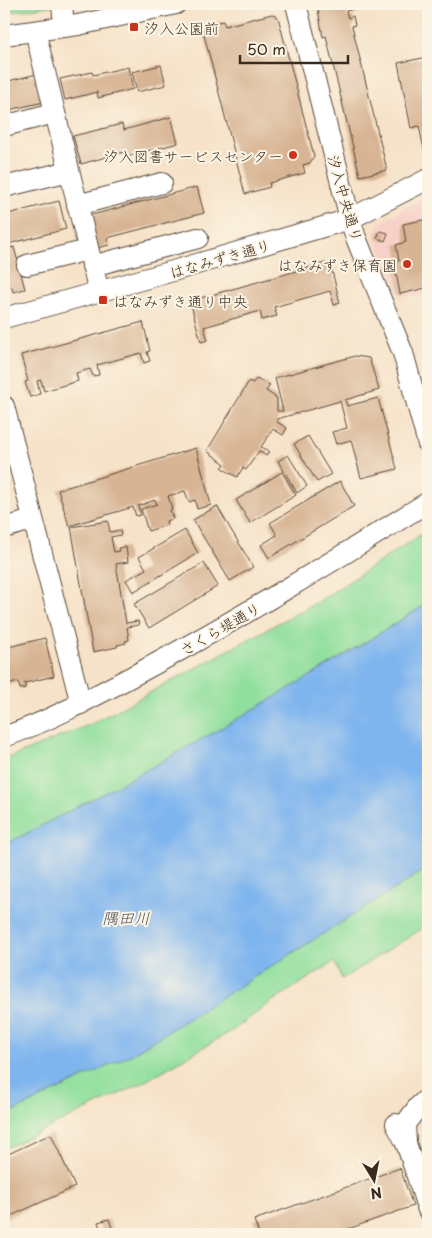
<svg xmlns="http://www.w3.org/2000/svg" width="432" height="1238" font-family="'Playpen Sans','Klee One',sans-serif">
<rect width="100%" height="100%" fill="#fcf5e5"/>
<filter id="ink" filterUnits="userSpaceOnUse"><feTurbulence type="fractalNoise" baseFrequency=".02" numOctaves="2"/><feDisplacementMap in="SourceGraphic" scale="10" xChannelSelector="R" yChannelSelector="G"/><feConvolveMatrix kernelMatrix="1 2 1 2 8 2 1 2 1" color-interpolation-filters="sRGB"/></filter>
<filter id="wash" filterUnits="userSpaceOnUse"><feTurbulence type="fractalNoise" baseFrequency=".0096" numOctaves="4" result="noise"/><feDisplacementMap in="SourceGraphic" scale="20" xChannelSelector="R" yChannelSelector="G"/><feGaussianBlur stdDeviation="1.12" result="paint"/><feColorMatrix in="noise" values="0 0 0 0 0 0 0 0 0 0 0 0 0 0 0 0 0 1.4 0 .05"/><feComposite in="paint" operator="in"/></filter>
<g filter="url(#wash)">
<rect width="100%" height="100%" fill="#f6e2c8"/>
<path fill="#f7d1c8" d="M427,195l1,7v92l-27,5 -27,-64 6,-12z"/>
<g fill="#91df9d" stroke="#66845e">
<path d="M4,4h57l-57,9z"/>
<path d="M428,530v73l-149,93 -153,86 -122,63v-85l87,-36 101,-54 127,-69z"/>
<path d="M428,868v57l-86,54 -8,-17 -63,40 -36,27 -93,54 -138,66v-33l126,-61z"/>
</g>
<path fill="#7fb5ee" stroke="#5d7086" d="M428,603v265l-298,187 -126,61v-271c145,-74 287,-154 424,-242z"/>
<g id="blocks">
<g fill="#d7b493">
<path d="M317,4h58l-29,7 2,7 5,-2 2,9 -3,1 35,144 -27,6 -34,-140 -3,1z"/>
<path d="M272,14l6,3 36,139 -4,7 -7,2 2,8 -36,10 1,4 -25,7 -42,-163 11,-3 -1,-5 10,-2 2,5z"/>
<path d="M428,57v96l-3,1 -6,-28 -8,2 -13,-65z"/>
<path d="M161,65l5,20 -29,7 -5,-20z"/>
<path d="M128,67l5,22 -35,9 -1,-6 -32,8 -5,-21 32,-7 1,3z"/>
<path d="M37,74l7,28 -40,9v-29z"/>
<path d="M171,117l7,26 -53,14 -1,-5 -43,12 -8,-28 49,-12 2,6z"/>
<path d="M197,187l7,26 -97,25 2,7 -12,3 -9,-32z"/>
<path d="M59,201l7,28 -62,16v-30z"/>
<path d="M428,219v71h-1l-1,-2 -26,6 -6,-32 5,-1 -3,-16 10,-3 -3,-18z"/>
<path d="M380,231l8,2 -3,8 -8,-3z"/>
<path d="M14,247l11,42 -12,3 -1,-5 -8,2v-40z"/>
<path d="M325,263l6,4 9,36 -6,2 -4,-14 -56,16 3,9 -15,4 -2,-9 -56,16 4,13 -7,2 -11,-41z"/>
<path d="M143,322l7,29 -3,1 3,9 -6,2 -3,-10 -44,12 2,10 -6,1 -3,-7 -14,4 2,8 -34,10 -3,-11 -4,1 3,13 -10,3 -5,-15 3,-1 -7,-26z"/>
<path d="M355,356l14,2 10,32 -34,10 2,6 31,-8 19,71 -36,9 -10,-38 -15,4 -4,-12 15,-4 -7,-27 -63,18v3l10,6 -4,7 -10,-6 -12,18 8,4 -3,5 -7,-5 -13,19 -3,-2 -6,9 -15,-9 3,-4 -18,-13 42,-70 4,2 3,-4 14,6 -4,6 11,7v13h6l-8,-33z"/>
<path d="M308,436l23,38 -14,8 -23,-38z"/>
<path d="M196,448l15,57 -14,4 -2,-9 -6,2 -4,-11 -17,5 4,13 -2,1 3,9 -7,2 1,4 -19,6 -7,-22 16,-5 -2,-4 -17,6 3,9 -5,1 -3,-9 -64,19 -11,-36z"/>
<path d="M288,455l19,31 -10,7 -19,-32z"/>
<path d="M282,472l14,23 -46,28 -14,-23z"/>
<path d="M340,481l14,25 -85,52 -8,-13 16,-10 -7,-12z"/>
<path d="M217,506l36,61 -23,14 -37,-61z"/>
<path d="M108,521l2,11 10,-2 1,5 -10,2 3,15 5,-1 -1,-3 8,-1 2,15 -12,2 10,59 12,-2 1,4 -12,2 2,13 -4,1 1,2 -9,2v2l-24,5 -22,-125z"/>
<path d="M185,530l13,23 -65,39 -7,-12 20,-11 -7,-12z"/>
<path d="M204,563l14,23 -69,42 -15,-24z"/>
<path d="M45,638l9,38 -29,7v5l-5,1 -2,-7 -14,4v-38z"/>
<path d="M51,1134l24,53 -71,32v-63z"/>
<path d="M400,1168l13,38 -79,28h-75l-5,-14z"/>
<path d="M109,1219l5,15h-12l-4,-12z"/>
</g>
</g>
</g>
<g filter="url(#ink)">
<use href="#blocks" fill-opacity="0" stroke="#574638" stroke-width="1"/>
<g fill="none" stroke-linecap="round" stroke-linejoin="round">
<g stroke="#574638" stroke-width="22">
<g id="minor">
<path d="M62,4l2,23"/>
<path d="M296,4l54,215 6,19 47,115 25,91"/>
<path d="M35,31l64,261"/>
<path d="M4,35l74,-10 98,-21"/>
<path d="M4,126l50,-13"/>
<path d="M4,187l65,-16"/>
<path d="M77,205l85,-22"/>
<path d="M27,265l61,-15"/>
<path d="M92,266l106,-28"/>
<path d="M4,318l169,-47 177,-52 78,-40"/>
<path d="M4,406l77,298"/>
<path d="M4,528l28,-8"/>
<path d="M4,737c50,-18 93,-42 140,-67 97,-52 191,-110 284,-168"/>
<path d="M396,1124l10,19 22,67"/>
<path d="M406,1143l-1,-19 13,-17 10,-9"/>
</g>
</g>
<use href="#minor" stroke="#fff" stroke-width="20"/>
</g>
</g>
<g fill="#c8321e" stroke="#fcf5e5" stroke-width="2">
<rect x="129" y="22" width="10" height="10" rx="2.5"/>
<circle cx="293" cy="155" r="5"/>
<circle cx="407" cy="264" r="5"/>
<rect x="98" y="295" width="10" height="10" rx="2.5"/>
</g>
<g text-anchor="middle" dominant-baseline="central" stroke-width="4" stroke-linejoin="round" paint-order="stroke">
<g font-size="15" fill="#3b2a1e" stroke="#fcf5e5" text-anchor="start">
<text x="144" y="27">汐入公園前</text>
<text x="283" y="155" text-anchor="end">汐入図書サービスセンター</text>
<text x="397" y="264" text-anchor="end">はなみずき保育園</text>
<text x="113" y="300">はなみずき通り中央</text>
</g>
<g font-size="15" fill="#3b2a1e" stroke="#fcf5e5">
<text transform="translate(346 198) rotate(74)">汐入中央通り</text>
<text transform="translate(220 258) rotate(-16)">はなみずき通り</text>
<text transform="translate(220 628) rotate(-30)">さくら堤通り</text>
</g>
<g font-size="16" font-style="italic" fill="#4f545c" stroke="#fcf5e5">
<text x="126" y="917">隅田川</text>
</g>
</g>
<rect width="432" height="1238" fill="none" stroke="#fcf5e5" stroke-width="20"/>
<g transform="translate(374 1180) rotate(170)" stroke="#fcf5e5" stroke-width="4" paint-order="stroke">
<path d="M0-4L9 19L0 12L-9 19Z" fill="#3b2a1e"/>
<text y="-8" font-size="14" font-weight="bold" text-anchor="middle" fill="#3b2a1e">N</text>
</g>
<path d="M240 55v8h108v-8" fill="none" stroke="#3b2a1e" stroke-width="2.5"/>
<text x="247" y="55" font-size="15" fill="#3b2a1e" stroke="#fcf5e5" stroke-width="4" paint-order="stroke">50 m</text>
</svg>
